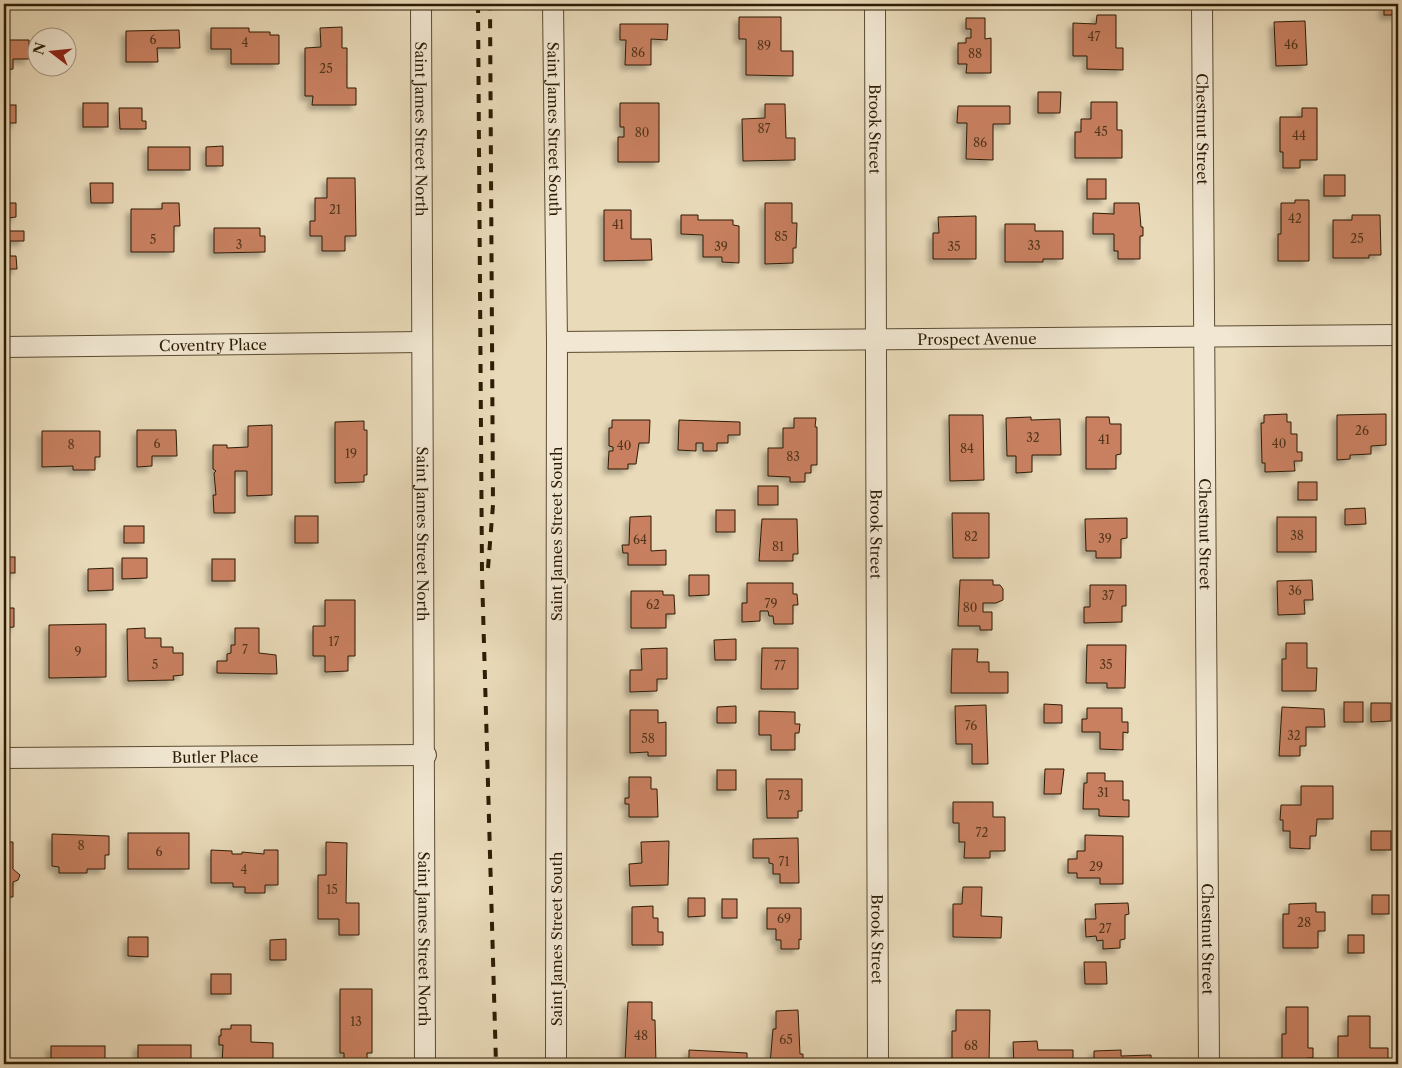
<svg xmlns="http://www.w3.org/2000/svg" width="1402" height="1068" font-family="'Libre Caslon Text',serif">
<defs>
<filter id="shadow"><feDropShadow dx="-4.5" dy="4.5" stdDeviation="2.5" flood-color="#0004"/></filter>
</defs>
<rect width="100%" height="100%" fill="#e9dab9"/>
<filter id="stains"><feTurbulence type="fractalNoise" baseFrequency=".004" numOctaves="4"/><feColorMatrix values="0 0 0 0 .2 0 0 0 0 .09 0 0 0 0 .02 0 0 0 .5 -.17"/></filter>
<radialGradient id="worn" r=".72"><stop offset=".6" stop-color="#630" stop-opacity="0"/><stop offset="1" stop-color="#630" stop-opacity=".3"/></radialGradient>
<g fill="#c88060" stroke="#2d1d05" filter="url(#shadow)">
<rect x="1384" y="4" width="14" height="11"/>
<path d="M1097,15h19v33h7v22l-36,-1v-13h-14v-33l23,1z"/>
<path d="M739,17h42v34h12v25l-47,-1v-36h-7z"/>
<path d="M966,18h19v21l6,-1v35h-25l1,-9h-9v-21h8v-5h5v-9h-5z"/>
<path d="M1305,21l2,44 -31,1 -2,-44z"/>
<path d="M620,24h48l-1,16 -16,-1v26h-26l1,-25h-6z"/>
<path d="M342,27v21h5v40h9v17h-44l1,-9h-8v-48l16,-1 -1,-19z"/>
<path d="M211,28h38v4h21v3h9v29h-48v-15h-20z"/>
<path d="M179,30l1,18h-23l1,14h-32v-31z"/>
<path d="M4,40h25v19h-16v10l-9,1z"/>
<path d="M1038,92h23l-1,21h-22z"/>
<path d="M1091,102h26v28h5v28h-47v-26h6v-13h10z"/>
<rect x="83" y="103" width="25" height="24"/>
<path d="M620,103h39v59h-41v-25h6v-10h-4z"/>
<path d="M765,104h20l1,34h9v22l-52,1 -1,-42 23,-1z"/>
<rect x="4" y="105" width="12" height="18"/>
<path d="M958,106h52v18h-17v36l-27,-1 1,-36h-10z"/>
<path d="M119,108h23v13h4v8h-26z"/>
<path d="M1302,108h15v52h-17v8h-17v-16h-3v-35h22z"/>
<path d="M223,146v20h-17v-19z"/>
<rect x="148" y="147" width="42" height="23"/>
<rect x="1324" y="175" width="21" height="21"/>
<path d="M327,178h28l1,58h-11v15h-23v-15h-12v-15h5v-23h12z"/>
<rect x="1087" y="179" width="19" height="20"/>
<path d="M90,183h23v20h-22z"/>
<path d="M1295,200h14v61h-31v-27h3v-31h14z"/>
<path d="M4,203h12v14l-7,1v13h15v10h-14v15h6l1,13h-13z"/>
<path d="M162,203h17l1,23h-6v26h-43v-43h31z"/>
<path d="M765,203h27v20h5l-1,25h-3v15l-28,1z"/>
<path d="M1114,203h25l2,24h2v9h-3v23h-22v-8h-4v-17h-21v-21l21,1z"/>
<path d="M604,210h27v29h20l1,21 -48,1z"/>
<path d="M681,215h17v5h35v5l6,1v37l-17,-1v-5h-19v-22l-22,-1z"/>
<path d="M1352,215h28l1,40h-12v3h-36v-38h19z"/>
<path d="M976,216v43h-43v-26h6l-1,-16z"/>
<path d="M1005,224h30v7h28v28h-20v3h-38z"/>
<path d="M214,228h46v8h5v16l-51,1z"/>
<path d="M1287,414v8h4v12h6v18h5v9h-8l1,10 -30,1v-9h-3l-1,-40h3v-8z"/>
<path d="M1386,414v31l-15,1v8l-21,1v4l-13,1v-45z"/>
<path d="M949,415h34l1,65 -34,1z"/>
<path d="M1031,417v3l29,-1 1,36h-29v17l-16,1v-17h-9l-1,-38z"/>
<path d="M1086,417h23l1,7h11v30l-5,1v14h-30z"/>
<path d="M794,418h22l-1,9h2v38h-6v8h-6v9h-15v-5l-22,-1v-28h15v-20h11z"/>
<path d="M612,420h38l-1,23h-10l-3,21h-8v5h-20l1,-18h4v-4l-4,-1v-18h3z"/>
<path d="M679,420l61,2v13h-12v8h-11v8h-14v-8h-7v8l-18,-1z"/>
<path d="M364,421v9h3v45h-3v7l-29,1v-61z"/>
<path d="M272,425v70l-25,1v-25h-12v42h-21l-1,-18h3l-2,-22 2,-2 -3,-2v-24h14v3l21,-1v-21z"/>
<path d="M137,430h39l1,26h-25v10l-15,1z"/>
<path d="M42,431h58v26h-5v13h-22v-4l-31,1z"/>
<rect x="1298" y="482" width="19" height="18"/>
<rect x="758" y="486" width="20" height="19"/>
<path d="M1365,508l1,16 -21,1v-16z"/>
<rect x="716" y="510" width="19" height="22"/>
<path d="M952,513h37v45h-36z"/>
<rect x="295" y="516" width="23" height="27"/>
<path d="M651,516v35l15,-1v15h-38v-12h-5l-1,-8h7l1,-28z"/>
<rect x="1277" y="517" width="39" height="35"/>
<path d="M1127,518v20l-6,1v19h-25v-7h-10l-1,-32z"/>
<path d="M762,519h35l1,35h-5v7h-34z"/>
<rect x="124" y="526" width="20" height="17"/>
<rect x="4" y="557" width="11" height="16"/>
<path d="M122,558h25v20l-25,1z"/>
<rect x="212" y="559" width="23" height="22"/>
<path d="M113,568v22l-25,1v-22z"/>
<path d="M689,575h20v20l-20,1z"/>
<path d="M960,580h33v5h7l3,4v11l-7,3h-13v9h9v18h-12v-4h-22z"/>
<path d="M1312,580l1,20h-9l1,14 -27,1 -1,-34z"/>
<path d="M747,583h46v11h4l1,11h-5v19h-19l-1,-8h-4l-1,-5h-8v10l-18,1v-19h5z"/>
<path d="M1090,585h36v21h-4v16l-38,1v-16h6z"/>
<path d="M631,591h32v4h11l1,19h-9v14h-35z"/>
<path d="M325,600h30v56h-7v15l-23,1v-16h-12v-30h12z"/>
<path d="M4,608h10v19l-10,1z"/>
<path d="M106,624v53l-57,1v-53z"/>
<path d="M145,628v10h16v9h12v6h10v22l-10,1 1,4 -46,1 -1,-52z"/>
<path d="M235,628h24v25l17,2 1,19 -60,-1v-12h10v-7l4,-1v-8h4z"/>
<path d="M736,639v21h-21l-1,-20z"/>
<path d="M1286,643h21v25h10l-1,23h-34v-32h4z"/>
<path d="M1087,645h39l-1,43h-18v-5h-21z"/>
<path d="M667,648v31h-10v12l-27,1v-22h12l-1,-21z"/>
<path d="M762,648h36v41h-37z"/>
<path d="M952,649h26l-1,13h12v10h19v21h-57z"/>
<rect x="1344" y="702" width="19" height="20"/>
<path d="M1371,703h20v18l-20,1z"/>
<path d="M1044,704l18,1v18h-18z"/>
<path d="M986,705l2,59h-16v-20h-16l-1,-38z"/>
<path d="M736,706v17h-19v-16z"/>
<path d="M1282,707l42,2 1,18h-19v19h-6v10h-21z"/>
<path d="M1087,708h35v14h6v11l-5,-1v18l-23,-1v-17h-18v-13h5z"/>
<path d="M630,710h28v13l8,-1v34h-18v-4l-18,1z"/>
<path d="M759,711l36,1v12h5l-1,9h-4v17h-24v-15h-12z"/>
<path d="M1045,769h19l-3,25h-17z"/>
<rect x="717" y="770" width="19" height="20"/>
<path d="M1087,773h18v8h18v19h6v17l-30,-1v-7h-16l1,-26h3z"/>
<path d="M629,777h22v12h6l1,28h-29v-13h-4v-6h4z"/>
<path d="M766,779h36v32h-4v7h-31z"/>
<path d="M1301,786h32v33h-16l-1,17h-6v13l-20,-1v-17h-7v-11h-3l1,-15h20z"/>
<path d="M953,802h40v15h12v34h-15v7h-26l1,-16h-6v-19h-6z"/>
<rect x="1371" y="831" width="20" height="19"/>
<rect x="128" y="833" width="61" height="36"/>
<path d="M52,834l57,2v19h-4v14h-18v4h-28v-6l-7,-1z"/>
<path d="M1085,835l38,1v48h-23v-6h-23v-5h-9v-14h9v-8h8z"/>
<path d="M798,838l1,45h-19v-9h-7v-10l-4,-1v-5h-16v-19z"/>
<path d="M669,841l-1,44 -38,1 -1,-22 13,-1 -1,-21z"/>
<path d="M4,842h9v27l7,6 -2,5 -5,2v15h-9z"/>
<path d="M326,842l21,1 -1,60h13v32h-20v-16h-21v-44h8z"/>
<path d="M211,850l21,1v3h10v-2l22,2v-4h14v35h-13v8h-20v-6h-12v-4h-22z"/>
<path d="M963,887h19l-1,29 21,1 -1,21 -48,-1v-33h9z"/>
<rect x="1372" y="895" width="17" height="19"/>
<path d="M688,898h17v18l-17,1z"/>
<rect x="722" y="899" width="15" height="19"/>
<path d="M1128,903l1,11 -4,1v24l-5,1v8l-17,1v-9l-6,1 -1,-5 -10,1 -1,-18h11l-1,-15z"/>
<path d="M1316,903v9h9v19h-7v17h-35v-34h6v-10z"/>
<path d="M653,906v12h5v14h5v13h-31v-38z"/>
<path d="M767,908h34v32l-2,-1v10h-18v-9h-5v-11h-9z"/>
<rect x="1348" y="935" width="16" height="18"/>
<path d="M128,937h20v20l-20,-1z"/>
<path d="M286,939v21h-16v-20z"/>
<path d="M4,941h2l1,54h-3z"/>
<path d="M1084,962h22l1,22h-22z"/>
<rect x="211" y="974" width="20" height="20"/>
<path d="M340,989h32v64h-5v11h-23v-11h-4z"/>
<path d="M628,1002h24v18h3l1,44h-29l-2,-2z"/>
<path d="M1286,1007h22v41h5v10h-6v6h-25v-30h4z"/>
<path d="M798,1010l2,44h3v8l-3,2h-30l3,-35h3v-18z"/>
<path d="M956,1010h34l-1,54h-34v-5h-3v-28h4z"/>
<path d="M1348,1016h22v32h18v16h-50v-28h10z"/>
<path d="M231,1025h20v17l22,1v21h-51l1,-19h-4v-9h2v-7h10z"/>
<path d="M1037,1041l1,9h35v14h-59l-1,-22z"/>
<rect x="4" y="1042" width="4" height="22"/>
<rect x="138" y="1045" width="53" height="19"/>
<rect x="51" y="1046" width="54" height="18"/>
<path d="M689,1050l58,3v11h-58z"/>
<path d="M1121,1050v6l30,-1v9h-57v-13z"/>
</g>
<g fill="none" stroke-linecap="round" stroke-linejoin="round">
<g stroke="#5c4c32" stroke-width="22">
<g id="minor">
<path id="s1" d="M421,4l4,1060"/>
<path id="s2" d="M553,4l4,338 -1,722"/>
<path id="s3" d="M875,4l3,1060"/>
<path id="s4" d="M1202,4l7,1060"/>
<path id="s5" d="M557,342l841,-7"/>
<path id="s6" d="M4,347l418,-5"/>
<path id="s7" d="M4,758l422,-3"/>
</g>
</g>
<use href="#minor" stroke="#f1e7d2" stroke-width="20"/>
<g stroke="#2d1d05" stroke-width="4" stroke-dasharray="9 9" stroke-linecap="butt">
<path d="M478,4l4,570 14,490"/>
<path d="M488,568l5,-63 -3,-501"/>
</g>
</g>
<g text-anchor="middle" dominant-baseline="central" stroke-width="4.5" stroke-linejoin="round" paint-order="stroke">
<g font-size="12" fill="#54361c">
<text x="1094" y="36">47</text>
<text x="153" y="39">6</text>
<text x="245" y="42">4</text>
<text x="1291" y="44">46</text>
<text x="764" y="45">89</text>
<text x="638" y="52">86</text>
<text x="975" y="53">88</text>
<text x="326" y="68">25</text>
<text x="764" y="128">87</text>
<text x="1101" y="131">45</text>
<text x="642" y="132">80</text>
<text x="1299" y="135">44</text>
<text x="980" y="142">86</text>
<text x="335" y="209">21</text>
<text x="1295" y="218">42</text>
<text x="618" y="224">41</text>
<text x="781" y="236">85</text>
<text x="1357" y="238">25</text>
<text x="153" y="239">5</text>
<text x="239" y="244">3</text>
<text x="1034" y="245">33</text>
<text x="721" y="246">39</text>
<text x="954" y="246">35</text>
<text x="1362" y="430">26</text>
<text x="1033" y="437">32</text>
<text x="1104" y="439">41</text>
<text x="157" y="443">6</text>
<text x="1279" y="443">40</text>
<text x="71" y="444">8</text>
<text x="624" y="445">40</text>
<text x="967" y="448">84</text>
<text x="351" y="453">19</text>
<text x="793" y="456">83</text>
<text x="1297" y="535">38</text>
<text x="971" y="536">82</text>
<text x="1105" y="538">39</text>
<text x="640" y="539">64</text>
<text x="778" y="546">81</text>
<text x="1295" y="590">36</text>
<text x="1108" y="595">37</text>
<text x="771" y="603">79</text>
<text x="653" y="604">62</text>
<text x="970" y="607">80</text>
<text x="334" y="641">17</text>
<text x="245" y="649">7</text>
<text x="78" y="651">9</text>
<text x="155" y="664">5</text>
<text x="1106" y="664">35</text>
<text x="780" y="665">77</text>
<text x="971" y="725">76</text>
<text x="1294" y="735">32</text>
<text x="648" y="738">58</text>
<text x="1103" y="792">31</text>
<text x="784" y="795">73</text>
<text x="982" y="832">72</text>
<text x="81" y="845">8</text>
<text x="159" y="851">6</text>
<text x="784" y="861">71</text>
<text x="1096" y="866">29</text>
<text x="244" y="869">4</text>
<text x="332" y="889">15</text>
<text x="784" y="918">69</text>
<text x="1304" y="922">28</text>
<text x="1105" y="928">27</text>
<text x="356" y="1021">13</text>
<text x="641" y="1035">48</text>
<text x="786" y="1039">65</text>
<text x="971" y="1045">68</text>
</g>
<g font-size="15" fill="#2d1d05" stroke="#f1e7d2">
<text stroke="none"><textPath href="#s1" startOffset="125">Saint James Street North</textPath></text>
<text stroke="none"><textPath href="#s2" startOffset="125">Saint James Street South</textPath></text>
<text stroke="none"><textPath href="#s3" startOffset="125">Brook Street</textPath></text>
<text stroke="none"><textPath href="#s4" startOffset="125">Chestnut Street</textPath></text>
<text stroke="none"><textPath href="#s5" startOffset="420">Prospect Avenue</textPath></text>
<text stroke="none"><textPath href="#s6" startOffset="209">Coventry Place</textPath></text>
<text stroke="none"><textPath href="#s1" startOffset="530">Saint James Street North</textPath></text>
<text transform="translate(556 534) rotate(-90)">Saint James Street South</text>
<text stroke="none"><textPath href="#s3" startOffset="530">Brook Street</textPath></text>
<text stroke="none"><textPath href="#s4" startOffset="530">Chestnut Street</textPath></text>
<text stroke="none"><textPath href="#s7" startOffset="211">Butler Place</textPath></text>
<text stroke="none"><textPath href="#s1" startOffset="935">Saint James Street North</textPath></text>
<text transform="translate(556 939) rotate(-90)">Saint James Street South</text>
<text stroke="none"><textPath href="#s3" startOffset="935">Brook Street</textPath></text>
<text stroke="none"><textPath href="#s4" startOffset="935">Chestnut Street</textPath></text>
</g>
</g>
<rect width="1402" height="1068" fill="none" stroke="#e9dab9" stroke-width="20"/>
<rect x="5" y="5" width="1392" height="1058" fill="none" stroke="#2d1d05" stroke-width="2.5"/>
<rect x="10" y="10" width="1382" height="1048" fill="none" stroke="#2d1d05"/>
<g transform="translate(52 52) rotate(286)"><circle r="24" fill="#f1e7d2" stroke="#a39680"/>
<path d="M0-4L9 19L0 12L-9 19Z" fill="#8f2418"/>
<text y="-8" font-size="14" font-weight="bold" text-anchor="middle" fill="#2d1d05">N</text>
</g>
<rect width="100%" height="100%" filter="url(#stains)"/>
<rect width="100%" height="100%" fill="url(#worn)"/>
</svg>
